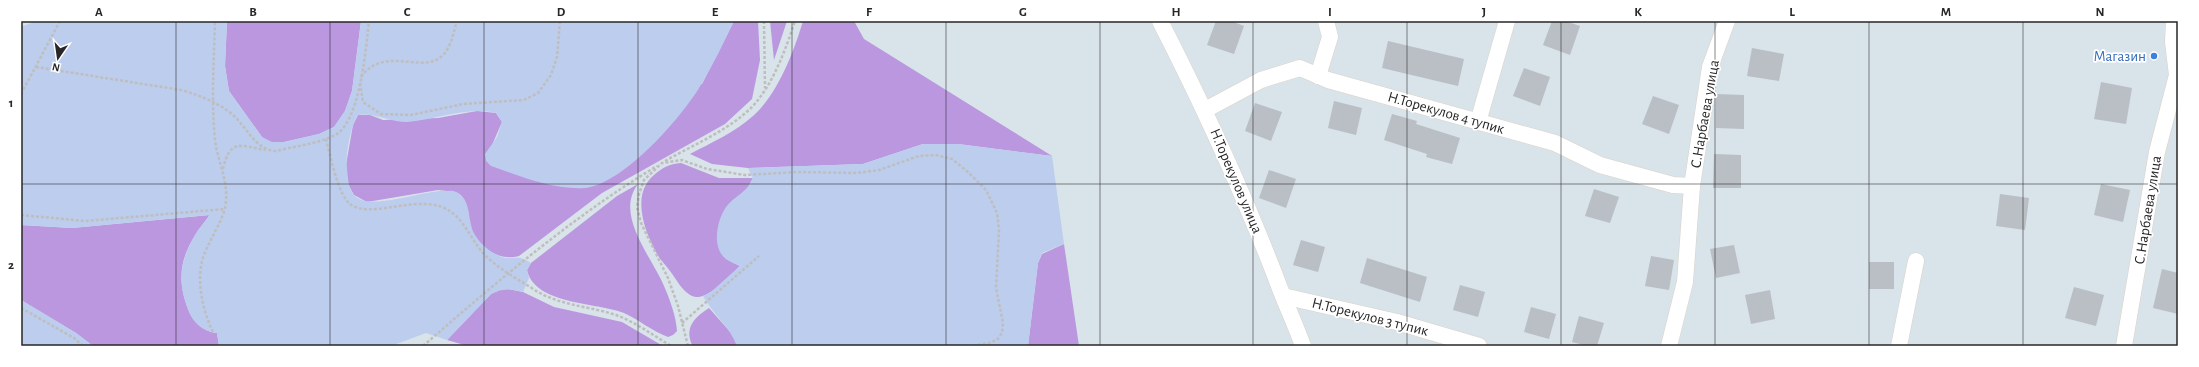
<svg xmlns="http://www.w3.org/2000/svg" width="2199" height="367" font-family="'Alegreya Sans',sans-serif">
<rect width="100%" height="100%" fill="#d9e3ea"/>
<g fill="#ba97df">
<path d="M227,21h134l-9,70 -7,20 -11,16 -15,7 -35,8 -13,1 -9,-6 -33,-46 -4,-25z"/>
<path d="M734,21h24l2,39 -8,39 -27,25 -123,69 -83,63c-19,6 -41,-9 -48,-27 -3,-7 -1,-15 -4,-22 -2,-5 -8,-11 -11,-15l-18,-2 -71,12 -13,-7 -6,-11 -2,-19 7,-40 5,-10h12l13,5 55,-2 39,-7 19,2 6,9 -10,23 210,-61z"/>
<path d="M770,21h17l-13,39z"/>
<path d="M803,21h51l10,18 188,117 -94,-12h-35l-60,20 -115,4 -36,-4 -22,-10c21,-11 45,-22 63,-38 25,-22 41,-65 50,-95z"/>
<path d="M681,163l38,15h34l-6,11 -11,9 -10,61 14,7c-9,8 -31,33 -44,31 -12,-2 -19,-17 -26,-26 -4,-6 -11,-12 -14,-19 -12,-22 -25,-58 -2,-77 9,-8 15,-11 27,-12z"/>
<path d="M638,184c-24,31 14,73 26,102 6,14 12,30 13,45l-4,4 -5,2c-16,-6 -29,-17 -44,-24 -28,-11 -89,-8 -97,-43l4,-7 86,-67z"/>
<path d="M210,215c-25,31 -37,55 -22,94 4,12 16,23 29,24l2,13h-126l-17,-13 -55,-33v-75l51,3z"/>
<path d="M1064,244l15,102h-51l10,-83 4,-9z"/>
<path d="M508,289l15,3 31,15 68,15 41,24h-195l-21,-6 44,-46 9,-4z"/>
<path d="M709,308l24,27 4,11 -45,-1c-8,-18 3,-28 17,-37z"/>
</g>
<g fill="#bdcdee">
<path d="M36,21h191l-2,45 4,25 33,46 10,5h12l35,-8 15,-7 11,-16 7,-20 9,-70h373c-10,21 -20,42 -32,62 -18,32 -78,101 -117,105 -32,2 -65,-12 -94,-22l-5,-5 -1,-7 12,-17 5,-15 -6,-9c-29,-7 -60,7 -89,9 -16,0 -35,-10 -49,-7 -7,10 -13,41 -11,53 1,10 1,18 6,26 13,19 70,-4 91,-3 4,0 9,-1 12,1 16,6 11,31 19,43 6,10 19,21 31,23 14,1 11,-3 25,5l-4,7 2,8 -6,14c-13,-3 -20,-4 -32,2l-44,46 -21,-7 -35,13h-172l-2,-13c-15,-2 -24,-10 -29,-24 -12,-31 -7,-51 10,-79 4,-5 9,-10 11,-15l-137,13 -51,-3v-198z"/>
<path d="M923,144h35l94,12 12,88 -22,9 -4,10 -10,83h-291c-7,-19 -24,-32 -34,-50l8,-4 29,-26c-4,-2 -10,-4 -14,-7 -15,-11 -9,-39 0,-52 8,-11 22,-15 27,-29l-5,-10 115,-4z"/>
<path d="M21,300l55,33 17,13h-72z"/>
</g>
<g fill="#b9bfc5">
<path d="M1216,21h15l13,5 -10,28 -27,-9z"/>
<path d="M1552,21h13l15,5 -10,29 -27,-10z"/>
<path d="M1388,41l76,18 -6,27 -76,-18z"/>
<path d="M1752,48l32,6 -5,27 -32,-5z"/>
<path d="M1524,68l26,9 -10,29 -27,-10z"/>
<path d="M2101,82l31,6 -6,36 -32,-5z"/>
<path d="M1716,94l28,1v34l-28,-1z"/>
<path d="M1653,96l26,9 -10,29 -27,-10z"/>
<path d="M1334,101l28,7 -6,27 -28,-7z"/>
<path d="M1255,103l27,9 -11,29 -26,-10z"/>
<path d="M1392,114l25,7 -1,3 44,14 -8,26 -26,-7 1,-3 -43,-14z"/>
<path d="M1714,154l27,1v33h-28z"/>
<path d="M1269,170l27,9 -10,29 -27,-10z"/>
<path d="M2101,184l29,6 -7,32 -29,-7z"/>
<path d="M1594,189l25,8 -9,26 -25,-7z"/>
<path d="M2000,194l29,4 -4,32 -29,-4z"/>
<path d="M1301,240l24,7 -7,25 -25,-7z"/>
<path d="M1734,245l6,28 -24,5 -6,-29z"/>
<path d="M1651,256l23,4 -5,30 -24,-4z"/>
<path d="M1367,258l60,19 -7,25 -60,-19z"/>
<rect x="1869" y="262" width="25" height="27"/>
<path d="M2162,269l16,4v41l-25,-6z"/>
<path d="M1460,285l25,7 -7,25 -25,-7z"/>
<path d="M2074,287l30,8 -8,31 -31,-8z"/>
<path d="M1770,290l5,29 -24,5 -6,-29z"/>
<path d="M1531,307l25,7 -7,25 -25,-7z"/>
<path d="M1579,316l25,7 -7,23h-9l-16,-4z"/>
</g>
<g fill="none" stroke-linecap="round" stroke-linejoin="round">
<g stroke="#d9d3c8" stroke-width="17">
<g id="minor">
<path d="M1160,21c43,84 82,169 116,257 8,23 19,45 27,68"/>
<path d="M1318,76l12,-39 -4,-16"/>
<path d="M1205,110l56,-30 39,-12 28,12 227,63 45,22 73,20 19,1"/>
<path d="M1478,122l29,-101"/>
<path d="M1283,296l114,26 82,24"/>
<path d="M1669,346l16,-64 7,-96 18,-119 17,-46"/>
<path d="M1899,346l17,-85"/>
<path d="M2124,346l33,-194 20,-77 -4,-33 1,-21"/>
</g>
</g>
<g stroke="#bebebe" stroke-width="2.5" stroke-dasharray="3 2" stroke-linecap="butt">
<path d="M764,21l1,67"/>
<path d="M36,67l145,23c18,5 36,12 51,24 15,13 23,36 44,37 19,-5 42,-7 59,-16 25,-12 31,-88 34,-114"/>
<path d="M361,77c26,-36 69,5 87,-29 5,-9 6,-18 9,-27"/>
<path d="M360,83l3,19 18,12 30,1 52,-11 61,-4 14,-7 13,-18 6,-18 3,-36"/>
<path d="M21,94l39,-73"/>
<path d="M326,139c4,15 12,56 24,65 20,15 62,-8 92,3 21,8 27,30 41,46 13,14 31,24 47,34 28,19 55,18 86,28 19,7 37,20 55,31"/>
<path d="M665,161c28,-16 62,-30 86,-53 22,-23 34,-57 44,-87"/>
<path d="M223,169c7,-30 16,-24 42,-19"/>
<path d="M21,215l64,6 140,-12"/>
<path d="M21,308l53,30 9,8"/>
<path d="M682,323l77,-67"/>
<path d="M213,332c-11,-23 -19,-57 -7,-82 6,-14 15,-27 19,-42 5,-24 -7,-45 -10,-68 -4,-40 -1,-79 0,-119"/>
<path d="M423,346c75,-65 149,-129 234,-180"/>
<path d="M434,346h21"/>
<path d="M688,346l-10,-40 -10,-28 -27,-55 -4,-16 2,-13 5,-14 18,-17 20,-3 25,9 38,6 52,-3 60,1 22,-3 40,-14 17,-1 16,4 16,13 18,18 11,23 2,17 -3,58 7,35 -1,10 -5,7 -8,3 -19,3"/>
</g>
<use href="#minor" stroke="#fff" stroke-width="16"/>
</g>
<path fill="none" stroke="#272727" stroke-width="1" stroke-opacity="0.55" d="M176,21v325M330,21v325M484,21v325M638,21v325M792,21v325M946,21v325M1100,21v325M1253,21v325M1407,21v325M1561,21v325M1715,21v325M1869,21v325M2023,21v325M21,184h2157"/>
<circle fill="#3f7fe0" stroke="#fff" stroke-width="1.5" cx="2154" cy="56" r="4"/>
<g text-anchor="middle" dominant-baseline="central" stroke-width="3.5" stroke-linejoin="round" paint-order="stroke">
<g font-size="15" fill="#366cbe" stroke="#fff" text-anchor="end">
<text x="2146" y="56">Магазин</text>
</g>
<g font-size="15" fill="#272727" stroke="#fff">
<text transform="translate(1446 113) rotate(16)">Н.Торекулов 4 тупик</text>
<text transform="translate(1705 114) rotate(-80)">С.Нарбаева улица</text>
<text transform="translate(1236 181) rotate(67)">Н.Торекулов улица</text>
<text transform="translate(2148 210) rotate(-81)">С.Нарбаева улица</text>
<text transform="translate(1370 317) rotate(14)">Н.Торекулов 3 тупик</text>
</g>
</g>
<rect width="2199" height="367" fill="none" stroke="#ffffff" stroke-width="44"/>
<g transform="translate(58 58) rotate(193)" stroke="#ffffff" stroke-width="3" paint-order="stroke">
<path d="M0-3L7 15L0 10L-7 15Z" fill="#272727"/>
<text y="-6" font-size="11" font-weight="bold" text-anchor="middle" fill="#272727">N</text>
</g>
<rect x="22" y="22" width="2155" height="323" fill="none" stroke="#272727" stroke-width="1.5"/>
<g font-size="13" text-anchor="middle" font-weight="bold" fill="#272727">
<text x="99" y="16">A</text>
<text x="253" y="16">B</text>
<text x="407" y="16">C</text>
<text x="561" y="16">D</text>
<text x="715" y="16">E</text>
<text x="869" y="16">F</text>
<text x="1023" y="16">G</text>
<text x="1176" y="16">H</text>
<text x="1330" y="16">I</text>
<text x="1484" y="16">J</text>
<text x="1638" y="16">K</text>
<text x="1792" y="16">L</text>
<text x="1946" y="16">M</text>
<text x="2100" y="16">N</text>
<text x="11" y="107">1</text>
<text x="11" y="269">2</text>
</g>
</svg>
